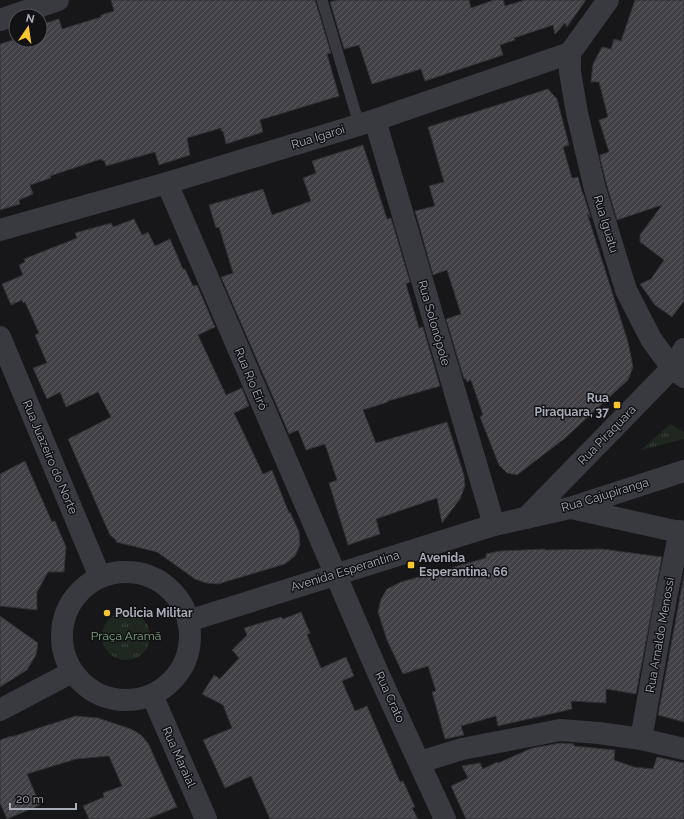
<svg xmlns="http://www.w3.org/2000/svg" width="684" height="819" font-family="Raleway,sans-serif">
<defs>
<pattern id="grass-tufts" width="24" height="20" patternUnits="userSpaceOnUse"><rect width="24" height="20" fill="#1e2720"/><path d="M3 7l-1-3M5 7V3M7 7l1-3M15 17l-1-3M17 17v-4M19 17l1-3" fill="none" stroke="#3c443e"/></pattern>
<pattern id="building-hatch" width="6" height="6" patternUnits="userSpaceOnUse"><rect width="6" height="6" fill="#414146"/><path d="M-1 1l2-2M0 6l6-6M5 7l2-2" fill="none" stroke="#5a5a5f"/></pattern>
</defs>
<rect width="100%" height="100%" fill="#171719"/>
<g fill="url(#grass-tufts)">
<path d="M670,424l14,8v7l-43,11z"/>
<circle cx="126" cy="636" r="24"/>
</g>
<g fill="url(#building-hatch)" stroke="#313135">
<path d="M111,0h204l16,53 -4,1 12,42 -79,24 3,12 -37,12 -3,-13h-2v-3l-34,10 3,17 -31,10 -4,-13 -49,14 -2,-6 -2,1 -1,-2 -51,17 1,2 -21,7 3,9 -14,6 1,4 -20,6v-166l16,-5v1h24v-18l5,-2 1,3 13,-4 3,10 39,-12v-2l13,-4z"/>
<path d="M338,0h131l2,8 23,-8h9l2,6 20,-6h61l-19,27 -2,-4 -10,11 -2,-9 -39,13 1,2 -15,5 3,10 -78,26 -4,-12 -49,15 -13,-39 -15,4 -14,-47z"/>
<path d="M635,0h49v301l-12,16 -17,-12 -15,-21 11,-5 13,-19 -24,-18v-7l22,-30 -45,15 -10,-34 -7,-28v-3l9,-3 -10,-32 9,-3 -9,-35h-8l2,-18 9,-17 9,2 3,-10 7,2z"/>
<path d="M548,89l9,10 12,46 -6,2 9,31 6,-1 5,18v-2l8,25 -4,-5 41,129 5,25 -5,13 -64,59 -47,36 -10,-2 -8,-8 -19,-48 3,-2 -12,-35 -4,2 -1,-3h-2l-18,-60 15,-5 -14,-44 -14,5 -18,-64 20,-5 -6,-20 15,-4 -16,-55z"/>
<path d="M363,145l24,74 4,-1 19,64 -4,2 13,44 4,-1 17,59 -52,15v1l-25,8 13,33 71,-21 17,53 1,11 -5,13 -18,24 -5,-25 -61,21 4,15 -32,11 -19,-62 8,-3 -12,-36 -19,6 -8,-20 -9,4 -68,-157 12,-4 -14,-46 -3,1 -7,-23 54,-16 9,26 39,-14 -8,-23 13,-5 -4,-12z"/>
<path d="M134,219l8,16 6,-3 7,14 15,-7 13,30h2l8,17 4,-1 18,42 -17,8 28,60 16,-7 7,18 -15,7 29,61 9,-4 17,43 1,-1 9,20 1,13 -5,11 -10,8 -67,20 -12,-1 -11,-4 -38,-27 -41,-10v-2l-6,-5 -8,-18 -34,-78 43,-22 -13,-25 -32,15 -6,-15 -13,7 -14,-31 14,-5 -12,-28 4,-2 -14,-31 -2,1 -1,-3 -11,5 -9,-21 21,-9 -4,-10 6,-3 -1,-3 53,-21 -2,-5 36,-10 2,4z"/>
<path d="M25,461l27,61 3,-1 11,26 -2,25h-16l-11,20v18l-37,-4v-132z"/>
<path d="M545,549v1l57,-1 60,8 -26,137 -30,-5v14l-35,-2 1,8 -74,17 -2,-10 -35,10 3,9 -19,4 -13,-47 4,-1 -8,-25 -25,8 -16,-34 -9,-28 3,-13 6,-10 14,-7 85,-24v-4l14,-3z"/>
<path d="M684,575v147l-26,-7z"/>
<path d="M301,612l9,21 -3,2 14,33 25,-11 8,19 -12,5 13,30 12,-5 33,76 3,-1 12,26 -3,1 6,11h-148l-19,-43 -26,12 -22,-48 29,-12 -9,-23 -21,-11 12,-19 6,4 19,-21 -7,-8 15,-15 -3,-7 37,-11 2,2z"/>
<path d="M0,616l38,27 -2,12 -9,15 -27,17z"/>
<path d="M76,716l22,2 33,11 10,6 7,8 29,64 -30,12h-58l-6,-13 21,-9 -1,-4 19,-7 -13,-30 -33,3 -49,15 13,31 -33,14 -7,-16v-63l11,-4v1z"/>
<path d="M561,743l13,1v2l41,4 -1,10 20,7 19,2 4,-12 27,6v56h-218l-15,-33 17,-8 -6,-12 18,-3 3,6 14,-7 1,1 34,-15z"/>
</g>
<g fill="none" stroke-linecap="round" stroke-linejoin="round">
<path stroke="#393a40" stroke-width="11" d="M322,0l37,124"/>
<g stroke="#393a40" stroke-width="22">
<path d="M0,20l58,-20"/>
<path d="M570,53v19l7,41 18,76 31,101 25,49 21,29 12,9"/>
<path d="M375,120l119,405"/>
<path d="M167,183l211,490 67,146"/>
<path d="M0,230l167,-47 208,-63 195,-67 38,-53"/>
<path d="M0,337l100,240"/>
<path d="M571,508l113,25"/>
<path d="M526,518l146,-150 12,-19"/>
<circle cx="126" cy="636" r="64"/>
<path d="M188,621l306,-96 76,-17 114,-37"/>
<path d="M152,695l54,124"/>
<path d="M0,710l72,-38"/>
<path d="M641,739l25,-141 14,-67"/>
<path d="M420,762l42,-13 98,-19 39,3 42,6 43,10"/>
</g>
</g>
<g fill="#f9c62f" stroke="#121214" stroke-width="1.5">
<rect x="613" y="401" width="8" height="8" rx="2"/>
<rect x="407" y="561" width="8" height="8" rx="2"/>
<circle cx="107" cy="613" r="4"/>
</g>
<g text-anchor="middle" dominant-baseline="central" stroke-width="3" stroke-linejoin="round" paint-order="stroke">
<g font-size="12" fill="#a8acb9" stroke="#121214">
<text transform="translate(318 137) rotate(-17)">Rua Igaroi</text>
<text transform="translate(606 224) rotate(73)">Rua Iguatu</text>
<text transform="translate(434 323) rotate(74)">Rua Solonópole</text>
<text transform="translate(251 379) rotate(67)">Rua Rio Eiró</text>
<text transform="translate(607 435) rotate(-46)">Rua Piraquara</text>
<text transform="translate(50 457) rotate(67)">Rua Juazeiro do Norte</text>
<text transform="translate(605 495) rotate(-17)">Rua Cajupiranga</text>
<text transform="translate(345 571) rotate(-17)">Avenida Esperantina</text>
<text transform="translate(660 635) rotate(-80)">Rua Arnaldo Menossi</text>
<text transform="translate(390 697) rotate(65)">Rua Crato</text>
<text transform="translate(179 757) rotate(66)">Rua Maraial</text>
</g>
<g font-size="12" font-weight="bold" fill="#a8acb9" stroke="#121214" text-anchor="start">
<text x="609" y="398" text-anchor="end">Rua<tspan x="609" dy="14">Piraquara, 37</tspan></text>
<text x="419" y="558">Avenida<tspan x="419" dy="14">Esperantina, 66</tspan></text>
<text x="115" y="613">Policia Militar</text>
</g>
<g font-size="12" fill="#7fa584" stroke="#121214">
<text x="126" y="636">Praça Aramã</text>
</g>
</g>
<g transform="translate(28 28) rotate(13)"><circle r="19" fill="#121214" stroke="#4e5056"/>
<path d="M0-3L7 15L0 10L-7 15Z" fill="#f9c62f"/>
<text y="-6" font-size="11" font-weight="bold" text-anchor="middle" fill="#a8acb9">N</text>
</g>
<path d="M10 803v6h66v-6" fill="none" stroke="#a8acb9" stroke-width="2"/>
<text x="16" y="803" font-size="12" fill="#a8acb9" stroke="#121214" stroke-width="3" paint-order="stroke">20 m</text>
</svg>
